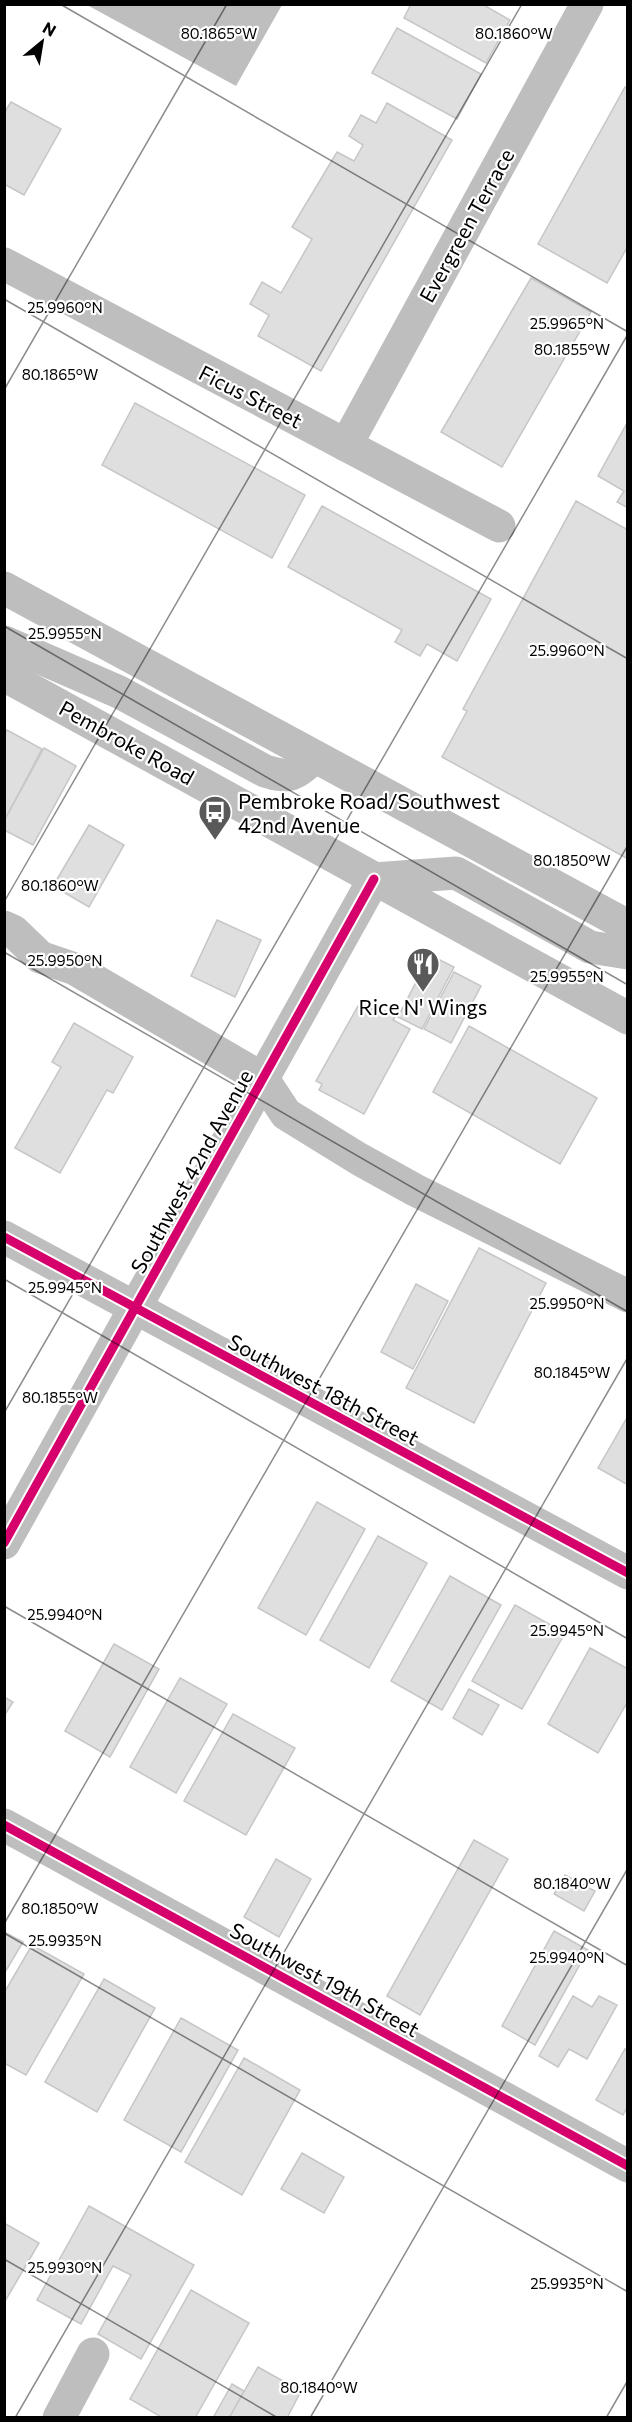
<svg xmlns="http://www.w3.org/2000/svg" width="632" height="2422" font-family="Commissioner,sans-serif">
<rect width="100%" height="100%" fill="#fff"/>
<path fill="#bebebe" d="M87,5h195l-46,81z"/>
<g fill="#dfdfdf" stroke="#c6c6c6" stroke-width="1.5">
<path d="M411,4h71l28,16 -24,43 -82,-45z"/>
<path d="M397,28l84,46 -24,45 -85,-46z"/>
<path d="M625,87l3,2v157l-21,37 -69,-39z"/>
<path d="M11,102l50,27 -37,66 -20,-11v-71z"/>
<path d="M387,103l65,37 -131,231 -63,-35 11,-21 -19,-11 12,-22 19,11 31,-54 -20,-12 45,-75 17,9 9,-16 -14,-9 12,-21 15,8z"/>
<path d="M531,278l60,34 -89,155 -61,-35z"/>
<path d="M135,403l170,92 -33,63 -170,-93z"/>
<path d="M627,423h1v85l-11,-6 7,-11 -26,-15z"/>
<path d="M576,501l52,29v329l-186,-102 25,-46 -4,-2z"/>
<path d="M322,506l169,93 -34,62 -30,-17 -7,12 -25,-14 7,-12 -114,-63z"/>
<path d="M7,730l35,19 -35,67 -3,-1v-80z"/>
<path d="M44,748l32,18 -43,79 -29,-15v-9z"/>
<path d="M89,825l35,20 -35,62 -36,-21z"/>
<path d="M217,920l44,20 -26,57 -44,-21z"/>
<path d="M430,955l24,12 -32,62 -24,-12z"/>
<path d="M454,972l27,14 -30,57 -27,-14z"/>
<path d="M365,1005l19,10 1,-4 10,6 -2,3 17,9 -46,85 -45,-24 3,-6 -6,-3 42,-75 5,3z"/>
<path d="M74,1023l59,34 -20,36 -6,-3 -47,83 -45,-25 46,-81 -9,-5z"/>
<path d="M469,1026l128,72 -37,66 -127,-72z"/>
<path d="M479,1248l67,35 -72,140 -68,-35z"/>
<path d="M416,1284l32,17 -35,68 -32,-17z"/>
<path d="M628,1416v69l-30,-17z"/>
<path d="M317,1502l48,27 -59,106 -48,-27z"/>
<path d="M378,1536l49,27 -58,105 -49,-28z"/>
<path d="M450,1576l51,29 -59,105 -51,-29z"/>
<path d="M515,1605l50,28 -43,76 -50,-28z"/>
<path d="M114,1644l45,25 -49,88 -45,-26z"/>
<path d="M590,1648l38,21v32l-30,52 -50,-29z"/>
<path d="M180,1678l47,26 -51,89 -46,-26z"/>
<path d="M469,1689l30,16 -17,30 -29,-17z"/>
<path d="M4,1697l9,5 -9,14z"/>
<path d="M233,1714l62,34 -49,87 -62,-34z"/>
<path d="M474,1840l34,19 -88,156 -33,-19z"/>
<path d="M276,1859l35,20 -32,58 -35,-20z"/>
<path d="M565,1875l30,16 -11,20 -30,-17z"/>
<path d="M554,1931l34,19 -53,95 -33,-19z"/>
<path d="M4,1932l19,10 -19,32z"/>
<path d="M32,1945l52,29 -58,101 -22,-12v-70z"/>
<path d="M104,1979l51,29 -58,104 -52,-30z"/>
<path d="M573,1996l19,11 7,-11 18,9 -30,54 -18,-10 -11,18 -19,-11z"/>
<path d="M181,2018l57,32 -57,102 -57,-32z"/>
<path d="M625,2049l3,1v56l-5,9 -27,-15z"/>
<path d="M244,2058l56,32 -58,105 -57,-33z"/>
<path d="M302,2153l42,24 -20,36 -43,-24z"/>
<path d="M89,2206l105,59 -53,94 -43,-25 33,-59 -18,-9 -32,58 -44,-24z"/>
<path d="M4,2223l35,20 -35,60z"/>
<path d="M191,2290l58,33 -54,95h-32l-33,-19z"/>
<path d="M258,2367l43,24 -14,27h-58z"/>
<path d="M232,2384l12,7 -15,27h-16z"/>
</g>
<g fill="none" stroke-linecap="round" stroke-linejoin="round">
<g stroke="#bebebe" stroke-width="33">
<path d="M4,264l495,262"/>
<path d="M346,445l241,-441"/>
<path d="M4,927l9,4 27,26 35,12 188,110 23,35 73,45 56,31 213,106"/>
<path d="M4,1237l624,336"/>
<path d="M4,1543l370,-664"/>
<path d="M4,1825l624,341"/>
<path d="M59,2418l34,-64"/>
</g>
<g stroke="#bebebe" stroke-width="33">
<path d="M4,588l624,338"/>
<path d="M4,642l115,50 146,79c25,8 30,4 49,-14"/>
<path d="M4,675l624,343"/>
<path d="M374,879l82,-6 134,74 38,6"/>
</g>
<g stroke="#fff" stroke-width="13">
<g id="cycleway">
<path d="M4,1237l624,336"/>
<path d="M4,1543l370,-664"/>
<path d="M4,1825l624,341"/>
</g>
</g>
<use href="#cycleway" stroke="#d6006c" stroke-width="9"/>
</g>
<path fill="none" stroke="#000" stroke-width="1.5" stroke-opacity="0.45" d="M60,4l568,328M626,4l2,1M4,299l624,360M4,390l223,-386M4,626l624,359M4,902l518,-898M4,952l624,360M4,1279l624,360M4,1413l624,-1079M4,1606l624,360M4,1924l624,-1079M4,1933l624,359M4,2259l274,159M15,2418l613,-1061M310,2418l318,-550M606,2418l22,-38"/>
<defs>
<g id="bus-pin" transform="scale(1.725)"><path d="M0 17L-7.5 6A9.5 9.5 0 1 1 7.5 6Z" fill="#595959" stroke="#fff"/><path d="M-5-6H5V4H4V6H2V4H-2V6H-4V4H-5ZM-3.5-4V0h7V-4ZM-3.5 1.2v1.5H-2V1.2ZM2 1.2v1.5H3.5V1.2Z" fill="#fff"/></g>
<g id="restaurant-pin" transform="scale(1.725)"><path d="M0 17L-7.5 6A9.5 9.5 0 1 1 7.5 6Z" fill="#595959" stroke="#fff"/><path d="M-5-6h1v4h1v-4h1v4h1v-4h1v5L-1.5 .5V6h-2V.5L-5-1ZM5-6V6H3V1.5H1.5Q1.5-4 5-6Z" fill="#fff"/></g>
</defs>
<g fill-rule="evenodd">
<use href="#bus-pin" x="215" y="812"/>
<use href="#restaurant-pin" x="423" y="964"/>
</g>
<g text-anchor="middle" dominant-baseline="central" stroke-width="4.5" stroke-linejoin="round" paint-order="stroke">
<g font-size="21" fill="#000" stroke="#fff">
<text transform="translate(466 225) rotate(-61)">Evergreen Terrace</text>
<text transform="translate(251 396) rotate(27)">Ficus Street</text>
<text transform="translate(127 742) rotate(29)">Pembroke Road</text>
<text transform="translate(191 1171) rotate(-61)">Southwest 42nd Avenue</text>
<text transform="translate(324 1389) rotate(28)">Southwest 18th Street</text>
<text transform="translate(325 1979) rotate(29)">Southwest 19th Street</text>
</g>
<g font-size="21" fill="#000" stroke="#fff" text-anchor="start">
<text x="238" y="800">Pembroke Road/Southwest<tspan x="238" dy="24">42nd Avenue</tspan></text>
<text x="423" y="1006" text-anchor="middle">Rice N' Wings</text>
</g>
</g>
<g font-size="15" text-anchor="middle" fill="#000" stroke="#fff" stroke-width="4.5" stroke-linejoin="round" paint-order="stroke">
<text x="514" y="39">80.1860°W</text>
<text x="219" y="39">80.1865°W</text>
<text x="65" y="313">25.9960°N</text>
<text x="567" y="329">25.9965°N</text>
<text x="572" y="355">80.1855°W</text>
<text x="60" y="380">80.1865°W</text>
<text x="65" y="639">25.9955°N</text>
<text x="567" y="656">25.9960°N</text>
<text x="572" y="866">80.1850°W</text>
<text x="60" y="891">80.1860°W</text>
<text x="65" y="966">25.9950°N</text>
<text x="567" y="982">25.9955°N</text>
<text x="65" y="1293">25.9945°N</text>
<text x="567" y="1309">25.9950°N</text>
<text x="572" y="1378">80.1845°W</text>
<text x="60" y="1403">80.1855°W</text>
<text x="65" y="1620">25.9940°N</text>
<text x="567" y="1636">25.9945°N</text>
<text x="572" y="1889">80.1840°W</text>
<text x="60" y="1914">80.1850°W</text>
<text x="65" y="1946">25.9935°N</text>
<text x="567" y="1963">25.9940°N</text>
<text x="65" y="2273">25.9930°N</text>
<text x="567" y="2289">25.9935°N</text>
<text x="319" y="2393">80.1840°W</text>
</g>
<rect width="632" height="2422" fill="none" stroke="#000000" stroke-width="12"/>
<g transform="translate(42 42) rotate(30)" stroke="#ffffff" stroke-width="4.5" paint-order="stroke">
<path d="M0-4.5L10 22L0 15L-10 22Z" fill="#000000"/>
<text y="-9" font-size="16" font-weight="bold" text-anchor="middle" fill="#000000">N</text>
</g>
</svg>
